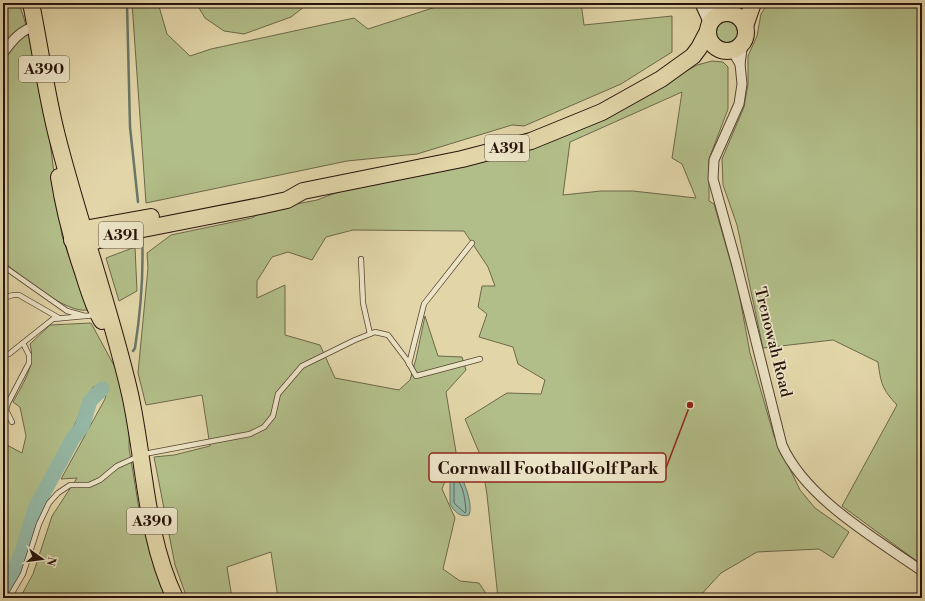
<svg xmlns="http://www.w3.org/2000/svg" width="925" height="601" font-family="'Libre Bodoni',serif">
<rect width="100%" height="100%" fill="#e2d6a9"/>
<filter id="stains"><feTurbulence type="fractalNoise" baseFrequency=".005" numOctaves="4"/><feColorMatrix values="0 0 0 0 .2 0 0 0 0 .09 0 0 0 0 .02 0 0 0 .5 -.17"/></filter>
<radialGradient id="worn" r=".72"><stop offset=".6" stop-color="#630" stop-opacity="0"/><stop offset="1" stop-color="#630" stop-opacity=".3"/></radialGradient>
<g fill="#b2be89" stroke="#6d684a" fill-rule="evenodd">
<path d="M3,3h16l8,25 20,90 15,118 25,74c-21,4 -66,-35 -84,-48z"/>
<path d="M132,3h26l9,31 23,22 21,-7 143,-31 14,11 80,-26h133l3,22 88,-9v36l-51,32 -97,42 -12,-1 -95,29 -70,7 -201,42z"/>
<path d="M196,3h113l-18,14 -47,17 -20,-3 -19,-13z"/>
<path d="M768,3h154v562l-80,-59 55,-101c-15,-16 -16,-21 -19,-43l-45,-22 -70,8 -26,-123 -14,-40 -1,-26 22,-52 4,-23v-28l9,-20 4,-22z"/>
<circle cx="727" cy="31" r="12"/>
<path d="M712,61l11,1 5,5v42l-19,50v42l5,3 24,84 12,65 24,83 26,54 15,18 34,24 -16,26 -14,-9 -62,3 -36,21 -23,25h-128v-5l-7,5h-65l-11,-103 -6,-38 -16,-38 42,-26 34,1 4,-14 -27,-16 -5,-17 -34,-10 8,-23 -9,-7 4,-21h13l-7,-19 -24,-36 -111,-1 -27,7 -14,23 -24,-8 -16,5 -15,24v17l28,-13v50l35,10 15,33 64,12 11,-10 6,-21 9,-43 13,40 24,1 4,13 -20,22 10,60 -14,37 13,29 -12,51 17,12 19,2 10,15h-211l-7,-46 -44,15 5,31h-45l-12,-33 -21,-108 20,-2 36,-9 -8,-51 -56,10 -8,-32 10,-105 -1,-15 24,-18 81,-17 13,-8 52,-10 32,-12 260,-74 88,-49zM682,92l-10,66 10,6 14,34 -63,-7h-32l-38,4 7,-53z"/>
<path d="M135,247l2,44 -18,10 -13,-43z"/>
<path d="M91,323l39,72 -1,53 10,61 15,54 12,35h-146l13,-24 19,-58 25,-38 -16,1 44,-80 2,-12 -5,-4 -5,4h-4c-19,40 -41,80 -57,121 -11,27 -14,60 -33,82v-147l19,10 4,-17 -6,-29 -7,-5c10,-19 23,-36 17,-58l20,-19z"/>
</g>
<path fill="#95b9a7" stroke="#697768" d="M453,474l9,4c4,9 11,28 7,37 -9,3 -15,-4 -19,-11v-24z"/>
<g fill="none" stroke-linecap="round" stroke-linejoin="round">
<path stroke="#5e6658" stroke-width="1" d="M456,479c8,6 9,22 10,32l-1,2 -11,-10v-23z"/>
<g stroke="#697768" stroke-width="2.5">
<path d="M127,3l3,124 8,75"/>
<path d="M133,351l2,-3c6,-39 9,-74 7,-114"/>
</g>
<path stroke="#95b9a7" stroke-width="15" d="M3,590l6,-7 14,-34 12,-40 38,-71 9,-11 8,-26 12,-12"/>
<g stroke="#564432" stroke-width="6">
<g id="lane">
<path d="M361,259l2,44 7,31"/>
<path d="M3,266l64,45 18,5"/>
<path d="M3,298l10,-3h6l40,23"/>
<path d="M9,354l44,-35 43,-4"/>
<path d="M409,364l15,-60 48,-61"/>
<path d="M12,422l-6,-12 2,-7 21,-40v-8l-6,-12"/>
<path d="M144,454l106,-20 14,-7 9,-11 5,-22 24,-28 53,-26 20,-8 13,3 19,25 9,16 64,-17"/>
<path d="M9,598l14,-24 16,-50 10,-21 9,-10 12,-8h19l11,-5 17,-14 20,-9"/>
</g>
</g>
<g stroke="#564432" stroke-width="11">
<g id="street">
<path d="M743,42l-3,22 2,20 -3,20 -25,56 -1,19 23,83 46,183c24,54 93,93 140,126"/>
<path d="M729,51l5,3 6,10"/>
<path d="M3,53c9,-12 17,-23 33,-27"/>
</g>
</g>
<g stroke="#28130a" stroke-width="14">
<g id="secondary">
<path d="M701,3l7,15 1,9"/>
<path d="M702,3l21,11"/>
</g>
</g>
<g stroke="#28130a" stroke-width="18">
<g id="highway">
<path d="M31,3c9,44 15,90 26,133 22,87 53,171 73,258 15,68 15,141 45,204"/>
<circle cx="727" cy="32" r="19"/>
<path d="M745,26l8,-23"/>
<path d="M59,177c5,32 13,63 24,95 5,16 10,34 19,49"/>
<path d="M77,236l7,-7 67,-12"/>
<path d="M72,240l15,3 56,-14 117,-23 27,-6 16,-9 159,-32 69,-18 71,-29 59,-33 32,-23 6,-8 9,-17"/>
</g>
</g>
<use href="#lane" stroke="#ece4c7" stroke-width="4.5"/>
<use href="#street" stroke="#ece4c7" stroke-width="9"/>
<use href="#secondary" stroke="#ece4c7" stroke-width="12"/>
<use href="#highway" stroke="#e2d6a9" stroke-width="16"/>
</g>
<g text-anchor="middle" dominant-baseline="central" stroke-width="3.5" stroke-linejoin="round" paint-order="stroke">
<g fill="#ece4c7" stroke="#635243" stroke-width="1">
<rect x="19" y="56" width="50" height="26" rx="3"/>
<rect x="485" y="135" width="44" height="26" rx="3"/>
<rect x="99" y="222" width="44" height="26" rx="3"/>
<rect x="127" y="508" width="50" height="26" rx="3"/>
</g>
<g font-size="15" font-weight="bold" fill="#28130a">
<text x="44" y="69">A390</text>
<text x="507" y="148">A391</text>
<text x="121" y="235">A391</text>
<text x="152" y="521">A390</text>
</g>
<g font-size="16" fill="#28130a" stroke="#ece4c7">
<text transform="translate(773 342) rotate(76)">Trenowah Road</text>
</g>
</g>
<path fill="none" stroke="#8f2418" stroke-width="1.5" d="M690 405L666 468"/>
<circle fill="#8f2418" stroke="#ece4c7" stroke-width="1.5" cx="690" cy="405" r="4"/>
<rect fill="#ece4c7" stroke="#8f2418" stroke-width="1.5" x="429" y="453" width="237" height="29" rx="4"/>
<g font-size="17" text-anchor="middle" font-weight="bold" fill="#28130a">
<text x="548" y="474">Cornwall FootballGolf Park</text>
</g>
<rect width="925" height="601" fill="none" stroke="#e2d6a9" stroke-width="16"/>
<rect x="4" y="4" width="917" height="593" fill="none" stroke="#28130a" stroke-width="2"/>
<rect x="8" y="8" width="909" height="585" fill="none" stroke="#28130a"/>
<g transform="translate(42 559) rotate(104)" stroke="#ece4c7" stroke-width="3" paint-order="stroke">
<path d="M0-3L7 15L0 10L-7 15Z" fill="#28130a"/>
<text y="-6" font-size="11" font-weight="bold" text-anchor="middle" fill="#28130a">N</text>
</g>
<rect width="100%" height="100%" filter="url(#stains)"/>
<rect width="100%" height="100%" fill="url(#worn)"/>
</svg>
